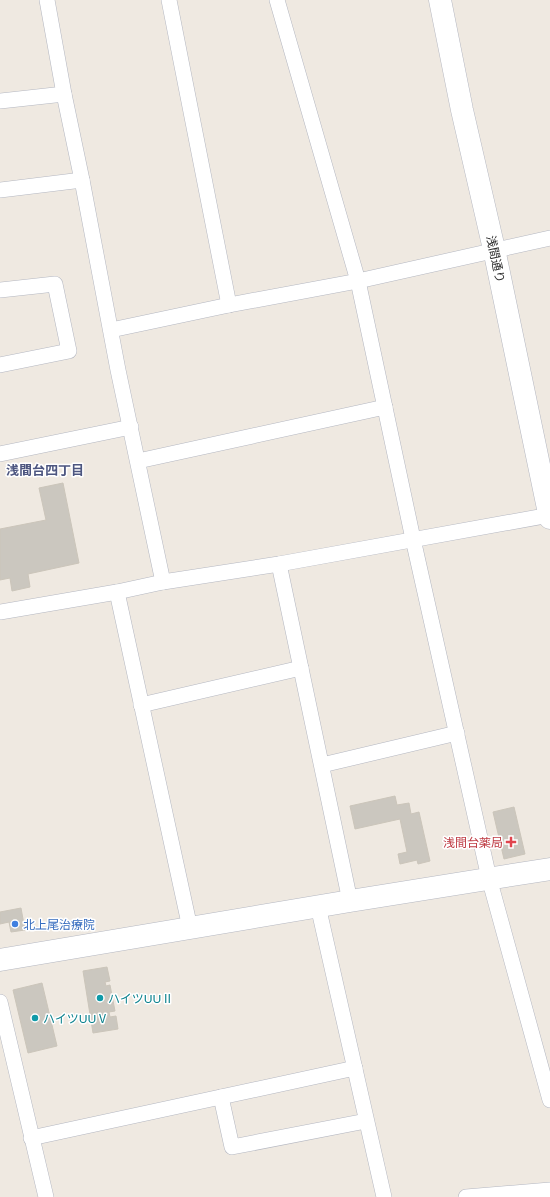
<svg xmlns="http://www.w3.org/2000/svg" width="550" height="1197" font-family="Lato,'Noto Sans JP',sans-serif">
<rect width="100%" height="100%" fill="#efe9e1"/>
<g fill="#cbc7bf" stroke="#cbc5ba">
<path d="M63,483l16,80 -51,11 2,13 -18,4 -2,-13 -10,2v-51l46,-9 -7,-32z"/>
<path d="M395,796l2,9 12,-2 2,11 8,-2 11,49 -12,3 -1,-4 -17,4 -2,-10 9,-2 -7,-33 -45,10 -5,-23z"/>
<path d="M514,807l11,47 -21,5 -11,-47z"/>
<path d="M21,908l4,22 -14,2 -2,-10 -9,2v-12z"/>
<path d="M107,967l3,14 -5,1 1,4 4,-1 5,26 -6,1 1,5 6,-1 2,13 -25,4 -10,-62z"/>
<path d="M42,983l15,63 -29,7 -15,-63z"/>
</g>
<g fill="none" stroke-linecap="round" stroke-linejoin="round">
<g stroke="#b4b7c1" stroke-width="16">
<g id="street">
<path d="M47,0l17,94 18,86 36,190 45,212"/>
<path d="M169,0l60,305"/>
<path d="M277,0l81,281 55,258 76,339 61,222"/>
<path d="M0,101l64,-7"/>
<path d="M0,190l82,-10"/>
<path d="M0,290l55,-6 14,67 -69,14"/>
<path d="M111,330l118,-25 129,-24 192,-43"/>
<path d="M0,454l131,-27"/>
<path d="M138,461l247,-54"/>
<path d="M279,564l71,337"/>
<path d="M117,592l73,336"/>
<path d="M0,612l117,-20 46,-10 116,-18 271,-49"/>
<path d="M141,705l160,-37"/>
<path d="M322,765l135,-32"/>
<path d="M318,906l66,291"/>
<path d="M0,1002l46,195"/>
<path d="M221,1097l11,50 134,-26"/>
<path d="M31,1138l324,-70"/>
<path d="M466,1197l84,-7"/>
</g>
</g>
<g stroke="#b4b7c1" stroke-width="23">
<g id="secondary">
<path d="M440,0l22,110 32,139 56,269"/>
<path d="M0,960l350,-59 200,-32"/>
</g>
</g>
<use href="#street" stroke="#fff" stroke-width="15"/>
<use href="#secondary" stroke="#fff" stroke-width="22"/>
</g>
<path fill="#e0444e" stroke="#fff" stroke-width="1.5" d="M509 836h4v4h4v4h-4v4h-4v-4h-4v-4h4z"/>
<circle fill="#3f7fe0" stroke="#fff" stroke-width="1.5" cx="15" cy="924" r="4"/>
<g fill="#0f9aa8" stroke="#fff" stroke-width="1.5">
<circle cx="100" cy="998" r="4"/>
<circle cx="35" cy="1018" r="4"/>
</g>
<g text-anchor="middle" dominant-baseline="central" stroke-width="3" stroke-linejoin="round" paint-order="stroke">
<g font-size="12" fill="#2e2e2e" stroke="#fff">
<text transform="translate(496 259) rotate(78)">浅間通り</text>
</g>
<g font-size="12" fill="#be3a42" stroke="#fff" text-anchor="end">
<text x="503" y="842">浅間台薬局</text>
</g>
<g font-size="12" fill="#366cbe" stroke="#fff" text-anchor="start">
<text x="23" y="924">北上尾治療院</text>
</g>
<g font-size="12" fill="#0d838f" stroke="#fff" text-anchor="start">
<text x="108" y="998">ハイツUUⅡ</text>
<text x="43" y="1018">ハイツUUⅤ</text>
</g>
<g font-size="13" font-weight="bold" fill="#4d5680" stroke="#fff">
<text x="45" y="470">浅間台四丁目</text>
</g>
</g>
</svg>
